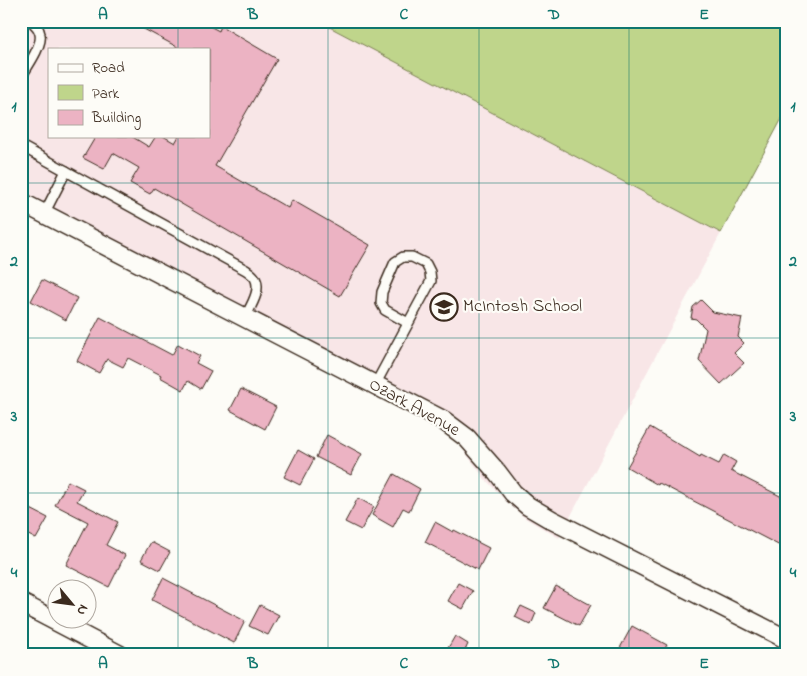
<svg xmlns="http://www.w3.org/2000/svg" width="807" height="676" font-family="'Indie Flower',sans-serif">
<rect width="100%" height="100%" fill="#fdfcf7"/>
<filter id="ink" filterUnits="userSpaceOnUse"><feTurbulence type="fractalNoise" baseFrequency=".02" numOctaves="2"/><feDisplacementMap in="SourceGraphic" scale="10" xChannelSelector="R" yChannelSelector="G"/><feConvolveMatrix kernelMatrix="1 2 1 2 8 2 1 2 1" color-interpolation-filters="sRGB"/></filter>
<g filter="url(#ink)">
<path fill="#f8e6e7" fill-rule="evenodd" d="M21,21h297l403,212 -162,305 -34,-20 -20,-18 -21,-22 -25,-34 -24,-17 -414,-216zM49,49h160v87h-160z"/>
<path fill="#bfd58b" stroke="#7d8054" d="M318,21h468v90l-65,122z"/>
<g fill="#ecb3c3" stroke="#3b2a1e">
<path d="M129,21h71l19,10 2,-5 56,33 -62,107 73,42 4,-8 78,45 -30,51 -186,-108 -4,6 -20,-11 9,-15 -26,-15 -9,16 -21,-11 13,-22h35l18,11 7,-11h7l12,7 4,-7h30v-87h-28z"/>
<path d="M42,280l35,18 -11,22 -35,-19z"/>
<path d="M701,300l12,12 29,6 -4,19 6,6 -10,10 10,10 -23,21 -22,-23 7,-32 -10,-10 -5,-1 2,-11z"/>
<path d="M100,317l72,38 6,-11 22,12 -4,7 15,8 -10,18 -13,-8 -5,9 -23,-13 1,-2 -33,-17 -5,9 -16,-8 -8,14 -22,-12z"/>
<path d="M241,389l35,18 -11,22 -35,-19z"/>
<path d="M650,427l50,30 1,-2 18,9 5,-9 12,7 -5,9 55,28v50l-127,-66 -1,2 -31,-18z"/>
<path d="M327,435l35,19 -11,21 -35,-18z"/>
<path d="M298,450l16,9 -14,26 -16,-8z"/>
<path d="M394,474l26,15 -11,22 -6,-3 -10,19 -21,-12z"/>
<path d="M68,481l16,8 -7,12 41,21 -12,23 19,10 -16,32 -43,-22 22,-43 -33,-17z"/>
<path d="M358,498l16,9 -13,23 -16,-8z"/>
<path d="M21,504l27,14 -12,21 -15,-8z"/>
<path d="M435,522l18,10 1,-2 35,18 -11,22 -53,-28z"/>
<path d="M151,542l19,10 -10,18 -19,-10z"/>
<path d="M163,578l82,43 -11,22 -82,-43z"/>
<path d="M458,583l15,8 -10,18 -15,-8z"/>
<path d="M556,586l35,19 -12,21 -35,-18z"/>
<path d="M260,605l19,10 -11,20 -19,-9z"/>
<path d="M521,606l15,7 -5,12 -16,-8z"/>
<path d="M632,626l35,19 -6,10h-27l-14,-7z"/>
<path d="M455,636l13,8 -5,11h-4l-11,-7z"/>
</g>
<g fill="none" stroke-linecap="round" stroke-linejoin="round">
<g stroke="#3b2a1e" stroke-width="12">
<g id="lane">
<path d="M21,77c6,-10 22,-32 19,-43 -1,-6 -4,-9 -9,-13"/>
<path d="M21,146l45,25 -22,43"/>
<path d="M66,171l180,99c3,2 7,5 9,8 7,12 -5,29 -10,40"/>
<path d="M375,385l56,-104 -1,-9 -4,-8 -14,-7h-9l-8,5 -13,30 -1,11 4,7 23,13"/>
</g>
</g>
<g stroke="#3b2a1e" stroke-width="21">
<g id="street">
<path d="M21,202l422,218 24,18 30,34 16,21 15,13 24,14 234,119"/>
<path d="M21,603l99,52"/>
</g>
</g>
<use href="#lane" stroke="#fdfcf7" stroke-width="9"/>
<use href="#street" stroke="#fdfcf7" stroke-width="18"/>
</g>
</g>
<path fill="none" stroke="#0f766e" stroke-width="1" stroke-opacity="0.55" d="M178,21v28M328,21v634M479,21v634M629,21v634M178,136v519M21,183h765M21,338h765M21,493h765"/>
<defs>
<g id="school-ring" transform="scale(1.4375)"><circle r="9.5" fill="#fdfcf7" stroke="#3b2a1e" stroke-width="1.5"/><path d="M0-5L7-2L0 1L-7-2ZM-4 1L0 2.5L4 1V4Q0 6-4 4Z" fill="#3b2a1e"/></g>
</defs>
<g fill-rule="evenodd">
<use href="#school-ring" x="444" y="307"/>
</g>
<g text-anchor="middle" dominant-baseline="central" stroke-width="4.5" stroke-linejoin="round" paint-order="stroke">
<g font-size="18" fill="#3b2a1e" stroke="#fdfcf7" text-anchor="start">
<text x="463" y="307">McIntosh School</text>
</g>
<g font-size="18" fill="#3b2a1e" stroke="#fdfcf7">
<text transform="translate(414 408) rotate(29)">Ozark Avenue</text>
</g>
</g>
<rect width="807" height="676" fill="none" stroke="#fdfcf7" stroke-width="55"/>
<rect x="48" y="48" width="162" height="90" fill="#fdfcf7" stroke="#afa8a0"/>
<rect x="58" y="64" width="25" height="8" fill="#fdfcf7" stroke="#afa8a0"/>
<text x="92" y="72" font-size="15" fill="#3b2a1e">Road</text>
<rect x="58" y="85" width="25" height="15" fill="#bfd58b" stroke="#afa8a0"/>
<text x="92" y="98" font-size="15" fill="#3b2a1e">Park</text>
<rect x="58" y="110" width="25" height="15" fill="#ecb3c3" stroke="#afa8a0"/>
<text x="92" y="122" font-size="15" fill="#3b2a1e">Building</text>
<g transform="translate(72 604) rotate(119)"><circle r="24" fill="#fdfcf7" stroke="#afa8a0"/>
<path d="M0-4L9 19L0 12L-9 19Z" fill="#3b2a1e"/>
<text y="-8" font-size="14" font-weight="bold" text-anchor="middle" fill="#3b2a1e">N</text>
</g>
<rect x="28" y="28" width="752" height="620" fill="none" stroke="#0f766e" stroke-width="2"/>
<g font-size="16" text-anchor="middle" font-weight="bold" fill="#0f766e">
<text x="103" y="19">A</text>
<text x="253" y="19">B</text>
<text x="404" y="19">C</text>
<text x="554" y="19">D</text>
<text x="704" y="19">E</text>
<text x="14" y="111">1</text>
<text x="793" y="111">1</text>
<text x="14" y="266">2</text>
<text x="793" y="266">2</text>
<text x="14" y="421">3</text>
<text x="793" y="421">3</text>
<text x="14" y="577">4</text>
<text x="793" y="577">4</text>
<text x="103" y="668">A</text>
<text x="253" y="668">B</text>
<text x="404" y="668">C</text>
<text x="554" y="668">D</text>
<text x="704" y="668">E</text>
</g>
</svg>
